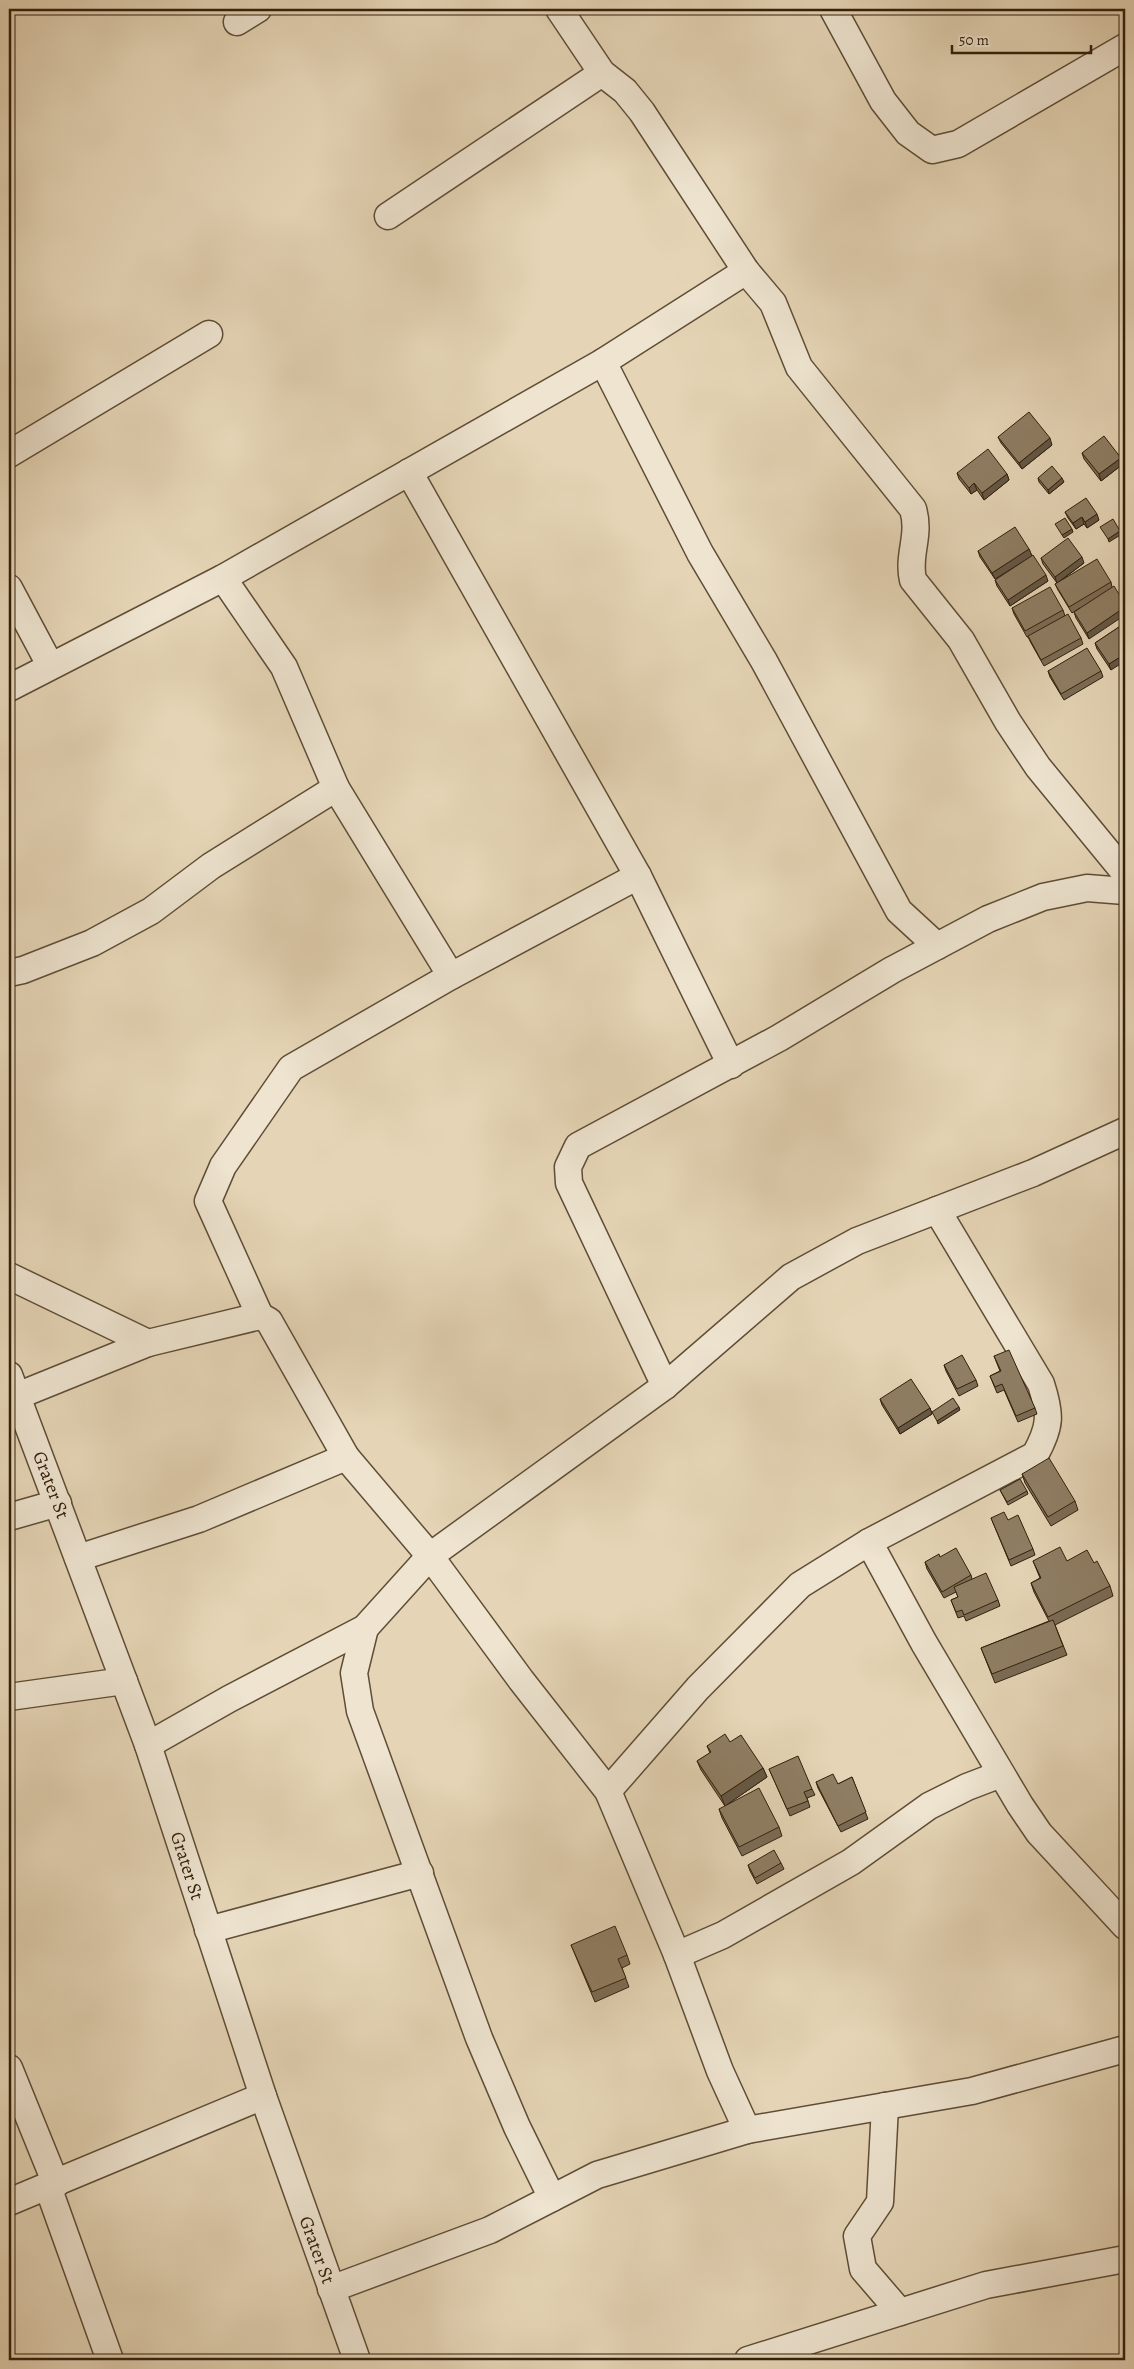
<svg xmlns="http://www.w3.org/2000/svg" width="1134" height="2369" font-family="Alegreya,serif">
<rect width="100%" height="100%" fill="#e5d5b6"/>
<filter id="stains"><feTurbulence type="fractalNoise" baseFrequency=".004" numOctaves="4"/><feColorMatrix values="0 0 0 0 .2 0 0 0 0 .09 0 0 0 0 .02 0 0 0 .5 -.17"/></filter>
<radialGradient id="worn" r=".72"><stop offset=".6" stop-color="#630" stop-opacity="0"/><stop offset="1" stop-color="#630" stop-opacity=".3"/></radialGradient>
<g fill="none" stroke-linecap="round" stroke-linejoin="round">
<g stroke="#5f4d36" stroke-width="29">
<g id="minor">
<path d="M559,9l43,64 23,18 17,21 104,159 27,32 26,64 114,142c8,27 -6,46 0,71l48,60 47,82 30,45 87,106"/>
<path d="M833,9l50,92 25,32 24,17 26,-6 167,-97"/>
<path d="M237,22l21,-13"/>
<path d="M388,216l214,-143"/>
<path d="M603,362l97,191 64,108 135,250 38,35"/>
<path d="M9,454l200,-120"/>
<path d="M409,472l229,404 93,189"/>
<path d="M223,578l61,89 52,121 115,188"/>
<path d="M9,588l41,77"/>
<path d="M9,688l214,-110 380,-216 143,-91"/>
<path d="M9,973l14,-3 69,-27 59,-32 60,-45 125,-78"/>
<path d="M9,1276l139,67 112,-27 9,5 77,136 84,99 91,124 87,111 69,164 43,116 27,59"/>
<path d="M260,1316l-52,-115 15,-35 68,-98 160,-92 187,-100"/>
<path d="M9,1375l139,370 115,351 94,264"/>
<path d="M665,1386l-96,-203 -1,-16 10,-21 201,-108 113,-68 96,-51 55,-22 44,-9 38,3"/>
<path d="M17,1396l131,-53"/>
<path d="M9,1517l49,-14"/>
<path d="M869,1542l55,101 96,162 19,28 86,93"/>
<path d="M78,1558l121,-39 147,-62"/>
<path d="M365,1628l-11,45 6,38 119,327 38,89 35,71"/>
<path d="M9,1697l115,-16"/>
<path d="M148,1745l81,-46 136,-71 65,-72 235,-170 126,-109 66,-36 176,-68 92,-42"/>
<path d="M608,1791l90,-103 102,-103 69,-43 166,-87c16,-29 16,-40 6,-71l-104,-174"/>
<path d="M208,1930l212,-57"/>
<path d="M677,1955l46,-20 128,-73 78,-56 38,-19 34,-13"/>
<path d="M9,2068l47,116"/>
<path d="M885,2106l-5,96 -23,34 6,33 37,43"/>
<path d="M48,2187l62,173"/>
<path d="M9,2202l254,-106"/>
<path d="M331,2289l159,-59 107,-55 150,-45 225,-39 153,-42"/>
<path d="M748,2360l238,-75 139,-26"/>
</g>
</g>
<use href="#minor" stroke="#eee4d0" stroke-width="26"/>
</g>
<g fill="#7b6c56" stroke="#32200c">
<path d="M998,437l54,8 -30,24 -21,-26z"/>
<path d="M1082,453l41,11 -22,17 -17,-22z"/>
<path d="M957,473l50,1 2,6 -25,20 -7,-10 -6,4 -12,-15z"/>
<path d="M1038,478l26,4 -15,12 -10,-12z"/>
<path d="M1065,512l34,8 -12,8 -3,-4 -8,5 -8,-11z"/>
<path d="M1125,517v13l-2,-3 -2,-6z"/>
<path d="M1029,549l3,7 -37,23 -15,-22 -2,-6z"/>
<path d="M1041,558l43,5 -21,16 48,3 1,5 -23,52 -13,-21 -2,-6 6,-4 -8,5 -14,-23 -3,-6 2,-1 -14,-19z"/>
<path d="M995,580l53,1 -38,25 -13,-20z"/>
<path d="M1012,608l51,2 2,6 16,22 2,6 -39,22 -13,-23 -3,-6h-1l-13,-23z"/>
<path d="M1125,623l-14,47 -14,-21 -2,-6z"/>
<path d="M1048,671h53l2,6 -39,23 -14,-23z"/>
<path d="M994,1356l41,52 2,6 -19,8 -14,-32 -7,3 -7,-17 10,-5z"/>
<path d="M944,1365l32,15 2,6 -19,10 -13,-25z"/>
<path d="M880,1399l50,9 2,6 -32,20 -18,-29z"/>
<path d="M1022,1474l53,27 3,9 -27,16 -26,-43z"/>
<path d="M1000,1490l27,1 1,3 -20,11z"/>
<path d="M991,1518l17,2 25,29 2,6 -24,11z"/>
<path d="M1033,1561h34l27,2 16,23 3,10 -58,29 12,30 -72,28 -14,-35 68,-27 -15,-29 -3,-9 9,-5z"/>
<path d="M925,1562l46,13 1,4 26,21 2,6 -34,15 -2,-5 -6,2 -7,-18 7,-3 -2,-5 -12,6 -17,-29z"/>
<path d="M730,1742l33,26 4,9 -42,29 -24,-36 -4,-9 13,-8 -3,-7z"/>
<path d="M769,1769l43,20 3,6 -8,3 3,9 -20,9z"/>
<path d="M852,1777l16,42 -27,13 -23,-44 -2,-6 22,2z"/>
<path d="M719,1809l60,18 3,9 -40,20 -20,-38z"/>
<path d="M781,1863l3,6 -27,15 -7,-13 -2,-6z"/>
<path d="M571,1945l56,10 3,9 -8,4 7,19 -34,15z"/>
</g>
<g fill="#645846" stroke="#32200c">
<path d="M1050,438l2,7 -30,24 -3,-6z"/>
<path d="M1121,458l2,6 -22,17 -2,-7z"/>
<path d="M1007,474l2,6 -25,20 -2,-7z"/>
<path d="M1062,478l2,4 -15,12 -1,-4z"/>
<path d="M974,483l3,7 -6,4 -2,-6z"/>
<path d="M1097,514l2,6 -12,8 -2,-6z"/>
<path d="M1082,517l2,7 -8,5 -3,-6z"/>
<path d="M1072,529l1,3 -9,6 -2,-3z"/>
<path d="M1120,531l2,3 -13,8 -1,-3z"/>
<path d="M1029,549l3,7 -37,23 -3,-6z"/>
<path d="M1082,557l2,6 -27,20 -2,-6z"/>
<path d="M1046,575l2,6 -38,25 -2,-6z"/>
<path d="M1125,607v8l-36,24 -2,-6z"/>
<path d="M1125,654v7l-14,9 -2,-6z"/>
<path d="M959,1407l1,3 -22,14 -1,-3z"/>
<path d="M930,1408l2,6 -32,20 -2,-6z"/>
<path d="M763,1768l4,9 -42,29 -4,-10z"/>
</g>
<g fill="#8f7e64" stroke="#32200c">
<path d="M1029,412l21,26 -31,25 -21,-26z"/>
<path d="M1104,436l17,22 -22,16 -17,-21z"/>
<path d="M988,449l19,25 -25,19 -8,-10 -5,5 -12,-15z"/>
<path d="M1052,466l10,12 -14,12 -10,-12z"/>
<path d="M1125,490v11l-5,-7z"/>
<path d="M1086,498l11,16 -12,8 -3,-5 -9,6 -8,-11z"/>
<path d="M1125,517v10l-4,-6z"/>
<path d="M1065,518l7,11 -10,6 -7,-11z"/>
<path d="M1113,519l7,12 -12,8 -8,-12z"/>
<path d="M1015,527l14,22 -37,24 -14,-22z"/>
<path d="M1068,538l14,19 -27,20 -14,-19z"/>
<path d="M1033,555l13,20 -38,25 -13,-20z"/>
<path d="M1097,559l14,23 -42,25 -14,-23z"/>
<path d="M1114,586l11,18v3l-38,26 -13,-21z"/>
<path d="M1050,587l13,23 -38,21 -13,-23z"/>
<path d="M1068,614l13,24 -40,22 -13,-24z"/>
<path d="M1125,623v31l-16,10 -14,-21z"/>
<path d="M1087,648l14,23 -40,23 -13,-23z"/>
<path d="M1009,1350l26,58 -19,8 -14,-32 -7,3 -5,-11 11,-5 -7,-15z"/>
<path d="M962,1355l14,25 -19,9 -13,-24z"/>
<path d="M911,1379l19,29 -32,20 -18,-29z"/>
<path d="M953,1398l6,9 -22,14 -5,-9z"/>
<path d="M1049,1458l26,43 -27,16 -26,-43z"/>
<path d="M1020,1479l7,12 -20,11 -7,-12z"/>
<path d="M1004,1512l4,8 10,-5 15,34 -24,11 -18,-42z"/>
<path d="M1060,1547l7,14 20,-11 7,13 3,-2 13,25 -62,31 -17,-34 10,-5 -8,-17z"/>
<path d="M956,1548l15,27 -29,17 -17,-30 14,-8 1,3z"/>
<path d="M986,1573l12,27 -34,15 -2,-5 -6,2 -5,-12 7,-3 -4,-10z"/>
<path d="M1053,1620l10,26 -71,28 -11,-26z"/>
<path d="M725,1734l5,8 11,-7 22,33 -42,28 -24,-35 14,-9 -4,-6z"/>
<path d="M798,1756l14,33 -8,3 4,9 -21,8 -18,-40z"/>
<path d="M833,1774l5,10 14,-7 14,35 -28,14 -22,-44z"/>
<path d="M759,1788l20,39 -40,20 -20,-38z"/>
<path d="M774,1850l7,13 -26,15 -7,-13z"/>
<path d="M615,1926l12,29 -9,4 8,19 -34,14 -21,-47z"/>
</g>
<g text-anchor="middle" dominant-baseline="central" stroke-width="4" stroke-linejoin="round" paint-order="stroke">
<g font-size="19" fill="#32200c" stroke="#eee4d0">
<text transform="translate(51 1485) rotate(69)">Grater St</text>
<text transform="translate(187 1866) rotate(72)">Grater St</text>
<text transform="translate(317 2250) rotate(70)">Grater St</text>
</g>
</g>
<rect width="1134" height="2369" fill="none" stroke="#e5d5b6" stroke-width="30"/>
<rect x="10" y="10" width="1114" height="2349" fill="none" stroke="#32200c" stroke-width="2.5"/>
<rect x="15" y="15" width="1104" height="2339" fill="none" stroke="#32200c"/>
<path d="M952 45v8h139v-8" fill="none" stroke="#32200c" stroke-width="2.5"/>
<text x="959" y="45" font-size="15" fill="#32200c" stroke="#eee4d0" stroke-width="4" paint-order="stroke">50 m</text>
<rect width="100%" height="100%" filter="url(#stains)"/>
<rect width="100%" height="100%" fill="url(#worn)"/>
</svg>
